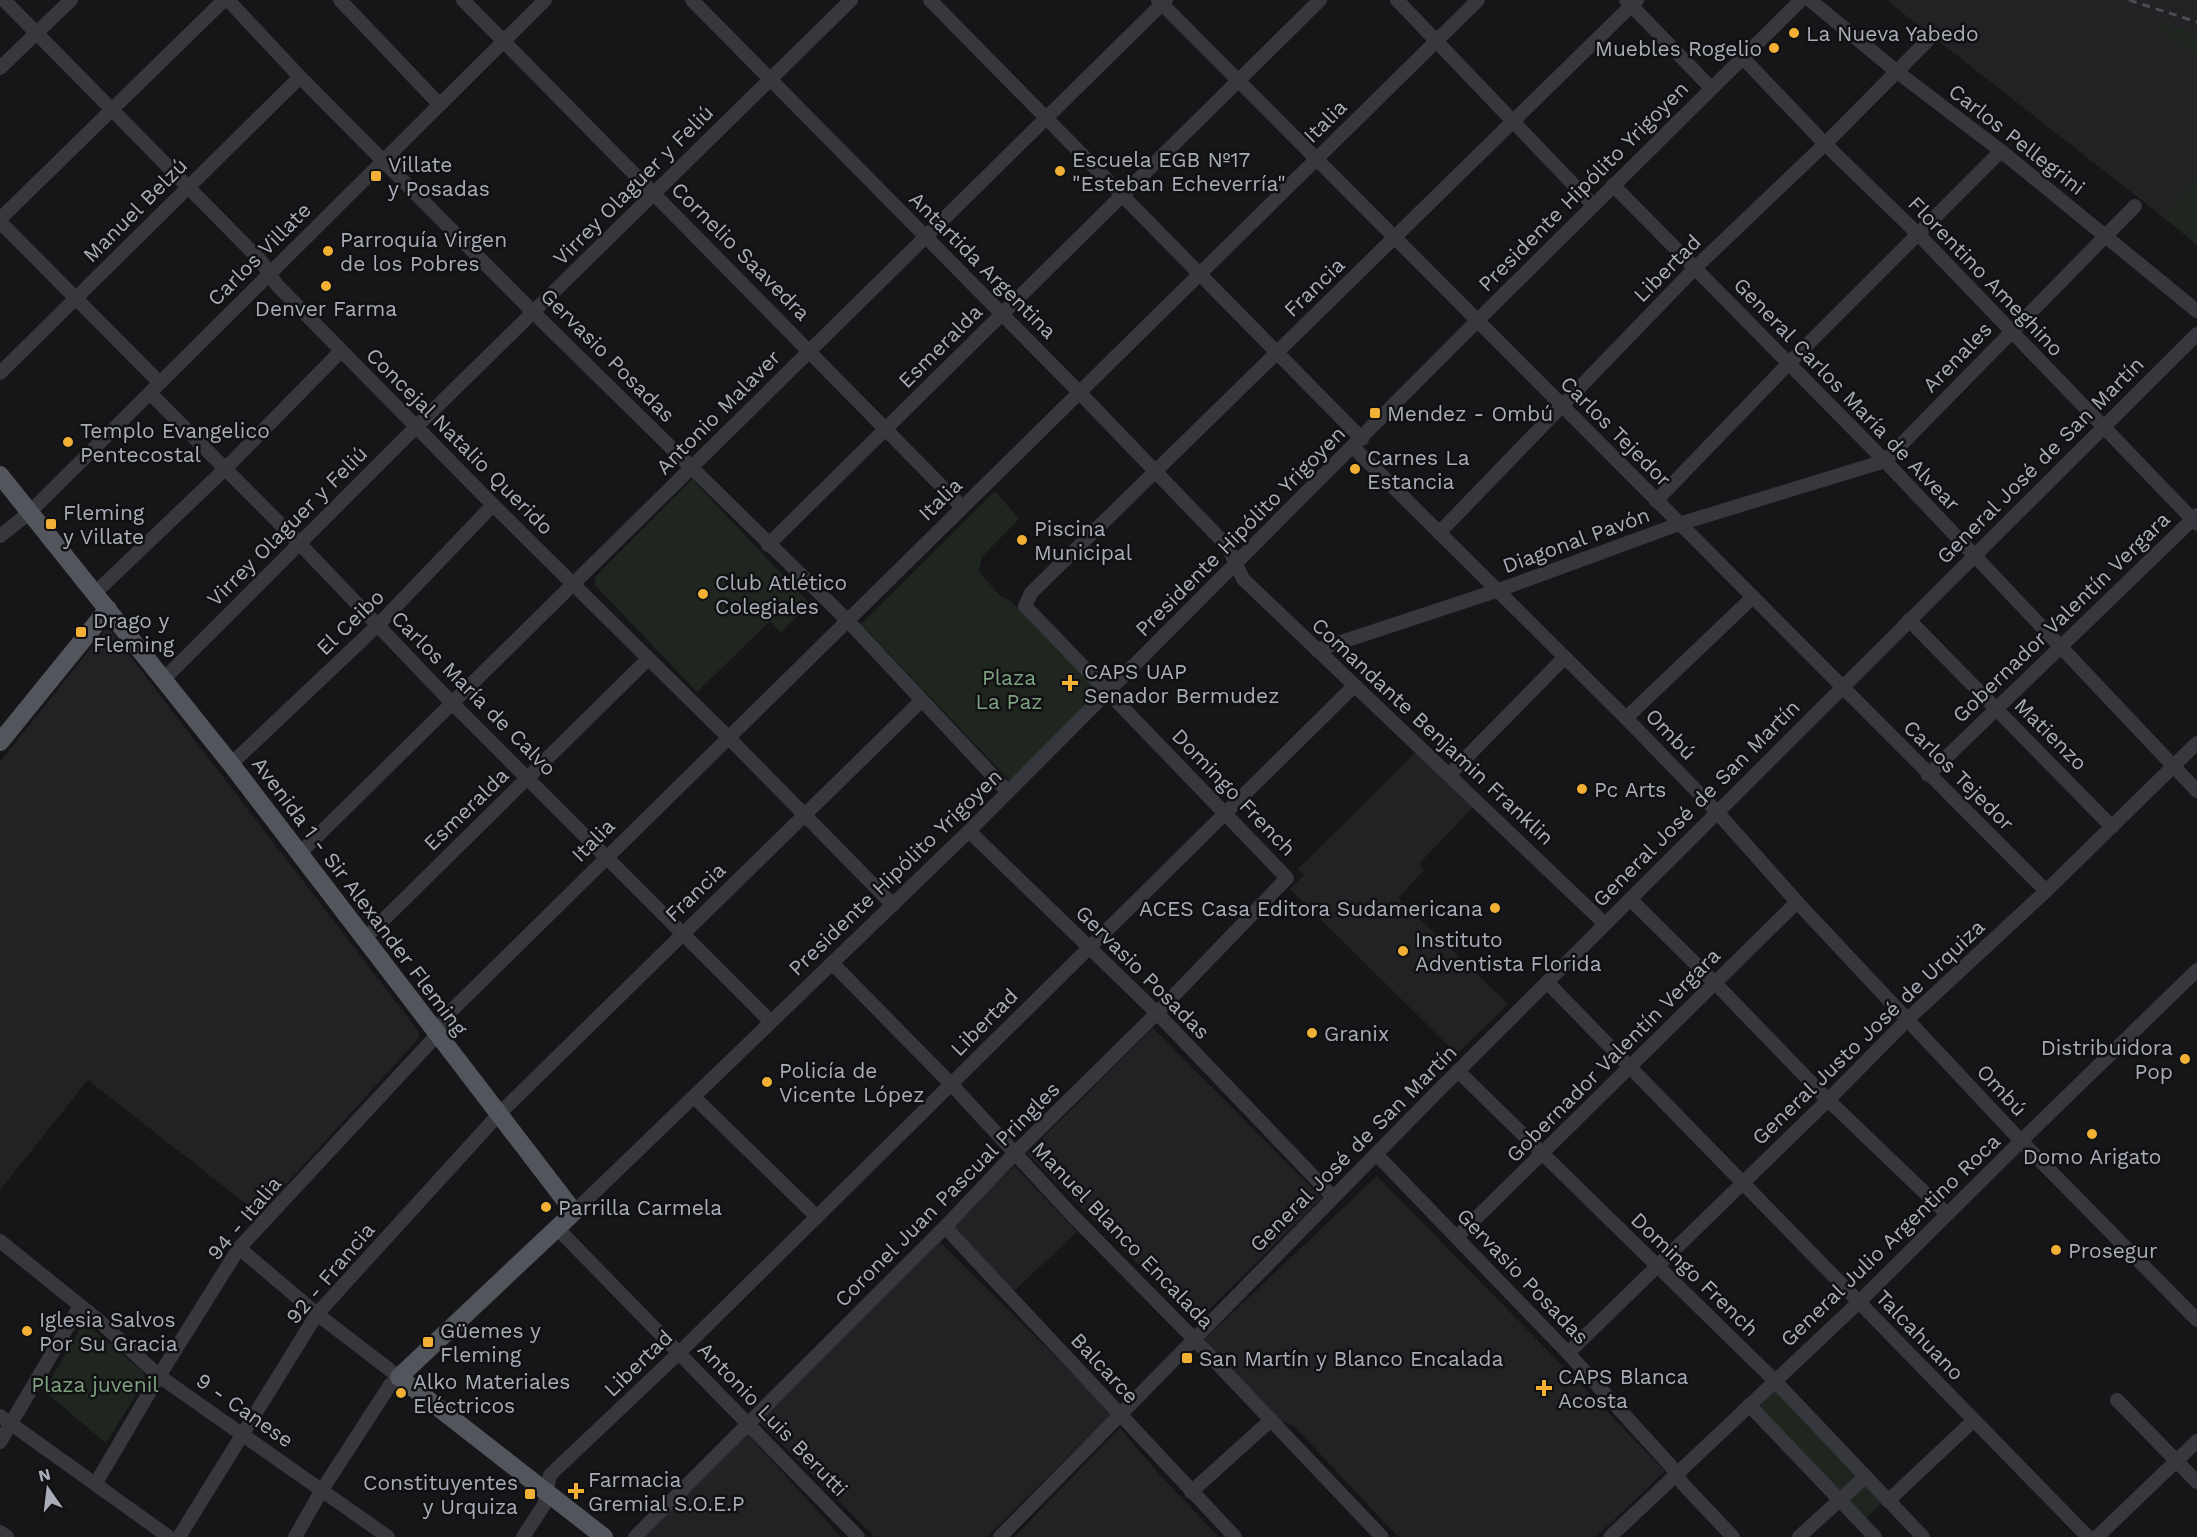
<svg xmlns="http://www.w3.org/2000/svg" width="2197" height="1537" font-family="'Work Sans',sans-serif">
<rect width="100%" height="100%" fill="#161618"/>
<g fill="#222225">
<path d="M1886,0h311v176l-34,41z"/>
<path d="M105,630h5l309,402v6l-160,176 -171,-134 -88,110v-428z"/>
<path d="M1416,752l58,54 -55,58 5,6 -26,28 110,106 -51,50 -167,-165 14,-14 -6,-6z"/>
<path d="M1153,1028l169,170 -126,124 -169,-169z"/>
<path d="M1014,1166l63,66 -64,60 -63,-66z"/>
<path d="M1377,1176l288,295 -69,66h-198l-104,-111 -15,-6 -67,-71 -7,-10z"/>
<path d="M940,1242l172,171 -125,124h-112l-115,-115z"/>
<path d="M1120,1428l38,45 61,64h-205z"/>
<path d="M746,1432l95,105h-198z"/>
</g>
<g fill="#1e261f">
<path d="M2150,20l47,14v24z"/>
<path d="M2197,176v69l-34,-28z"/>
<path d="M692,479l118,125 -29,28 -11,-11 -73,71 -102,-107v-8z"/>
<path d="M995,491l24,28 -37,38 -3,14 20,24 13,7 88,90 -90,89 -149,-157z"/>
<path d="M89,1326l55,47 1,8 -39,62 -62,-52 37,-64z"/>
<path d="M1775,1391h3l80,84 -17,19 -82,-88z"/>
<path d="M1863,1482l21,19 -21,20 -17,-18z"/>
</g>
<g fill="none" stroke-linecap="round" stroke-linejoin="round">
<g stroke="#37383d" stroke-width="14">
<path d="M4,0l257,261 16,24 216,220 235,232 165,168"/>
<path d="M228,0l72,77 234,236 313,307 161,172"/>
<path d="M340,0l99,104"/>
<path d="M463,0l499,507"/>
<path d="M692,0l387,392 149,155 15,32 362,345"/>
<path d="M930,0l432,439"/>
<path d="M1158,0l888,891"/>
<path d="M1397,0l196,205"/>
<path d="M1626,0l85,88"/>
<path d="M1810,0l86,71 105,80 196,160"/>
<path d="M1743,58l82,86 94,91 278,289"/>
<path d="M0,68l71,-68"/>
<path d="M1613,185l272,276 312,330"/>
<path d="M0,219l224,-219"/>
<path d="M0,222l160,161"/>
<path d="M0,373l300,-296"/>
<path d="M150,393l149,150 152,159 319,319"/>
<path d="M1353,447l273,271 91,94 80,90 224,239 176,179"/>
<path d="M1656,501l133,-138 212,-212"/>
<path d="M1439,533l256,-265 130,-124 105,-106"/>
<path d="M0,536l29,-23 516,-513"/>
<path d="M768,545l552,-545"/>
<path d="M95,593l131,-125 115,-117"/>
<path d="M1909,620l203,207"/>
<path d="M1317,650l182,-60 180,-66 206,-63 250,-255"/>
<path d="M164,679l252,-252 435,-427"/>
<path d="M1626,718l127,-121"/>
<path d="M231,764l147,-139 115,-120"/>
<path d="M1450,774l115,-117"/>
<path d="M1928,775l269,-260"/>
<path d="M969,831l188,182 176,184"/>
<path d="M299,854l867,-854"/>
<path d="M1630,899l86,85 112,116 119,114"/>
<path d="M364,939l284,-280"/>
<path d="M832,963l119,121 121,131 122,124 188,198"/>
<path d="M1547,982l541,555"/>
<path d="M1458,1071l317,310 148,156"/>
<path d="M694,1097l123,120"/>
<path d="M1376,1154l192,199 102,112 13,19 50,53"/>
<path d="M574,1212l395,-381 509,-511 323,-320"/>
<path d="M945,1227l290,310"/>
<path d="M557,1228l301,309"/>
<path d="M1457,1237l340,-335"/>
<path d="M0,1241l97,78 62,57 229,161"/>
<path d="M239,1248l78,66 82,63 -9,8 -68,105 -27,47"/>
<path d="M1568,1353l260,-253 80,-81 138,-128 151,-148"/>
<path d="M2117,1400l80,82"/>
<path d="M1749,1405l126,132"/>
<path d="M0,1416l169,121"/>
<path d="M0,1442l80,-136"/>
<path d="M96,1483l63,-107 80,-128 199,-214 7,-17 1033,-1017"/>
<path d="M1191,1492l80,-72"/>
<path d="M1888,1501l86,-81"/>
<path d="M0,1532l7,5"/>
<path d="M179,1537l138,-223 182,-200 422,-413"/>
<path d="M523,1537l21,-32 6,-30 130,-123 674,-666"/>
<path d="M635,1537l310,-310 70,-74 142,-140 130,-135 -262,-272 6,-13 606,-593"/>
<path d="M1000,1537l436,-444 761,-759"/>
<path d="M1610,1537l249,-235 162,-161 176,-171"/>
<path d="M1799,1537l66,-60"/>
<path d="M2097,1537l100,-96"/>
</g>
<g stroke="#53555c" stroke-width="18">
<path d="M0,475l231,289 343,448 -175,165 205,160"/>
<path d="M0,742l108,-133"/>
</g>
<path stroke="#4a4c52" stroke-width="3" stroke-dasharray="8 6" stroke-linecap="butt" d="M2129,0l68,22"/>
</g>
<g fill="#f2b134" stroke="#111113" stroke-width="2">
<circle cx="1794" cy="33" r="6"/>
<circle cx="1774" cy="48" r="6"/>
<circle cx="1060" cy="171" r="6"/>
<rect x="370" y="170" width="12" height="12" rx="3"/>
<circle cx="328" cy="251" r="6"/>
<circle cx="326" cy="286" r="6"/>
<rect x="1369" y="407" width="12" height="12" rx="3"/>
<circle cx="68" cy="442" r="6"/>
<circle cx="1355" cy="469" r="6"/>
<rect x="45" y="518" width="12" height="12" rx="3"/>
<circle cx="1022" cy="540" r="6"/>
<circle cx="703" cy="594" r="6"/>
<rect x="75" y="626" width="12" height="12" rx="3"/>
<path d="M1067 674h6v6h6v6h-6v6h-6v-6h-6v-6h6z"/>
<circle cx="1582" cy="789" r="6"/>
<circle cx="1495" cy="908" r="6"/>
<circle cx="1403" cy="951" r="6"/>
<circle cx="1312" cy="1033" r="6"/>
<circle cx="2185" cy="1059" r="6"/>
<circle cx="767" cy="1082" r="6"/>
<circle cx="2092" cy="1134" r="6"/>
<circle cx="546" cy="1207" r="6"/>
<circle cx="2056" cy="1250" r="6"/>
<circle cx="27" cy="1331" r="6"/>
<rect x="422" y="1336" width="12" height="12" rx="3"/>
<rect x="1181" y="1352" width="12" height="12" rx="3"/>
<path d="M1541 1379h6v6h6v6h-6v6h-6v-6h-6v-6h6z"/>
<circle cx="401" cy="1393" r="6"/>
<path d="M573 1482h6v6h6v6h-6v6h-6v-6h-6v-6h6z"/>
<rect x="524" y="1488" width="12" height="12" rx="3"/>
</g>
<g text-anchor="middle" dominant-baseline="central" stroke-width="5" stroke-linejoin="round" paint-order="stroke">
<g font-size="21" fill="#a8adb8" stroke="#111113" text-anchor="start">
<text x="1806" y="33">La Nueva Yabedo</text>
<text x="1762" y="48" text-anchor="end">Muebles Rogelio</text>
<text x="1072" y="159">Escuela EGB Nº17<tspan x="1072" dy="24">"Esteban Echeverría"</tspan></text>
<text x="388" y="164">Villate<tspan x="388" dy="24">y Posadas</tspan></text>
<text x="340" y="239">Parroquía Virgen<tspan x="340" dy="24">de los Pobres</tspan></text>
<text x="326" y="308" text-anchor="middle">Denver Farma</text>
<text x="1387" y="413">Mendez - Ombú</text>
<text x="80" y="430">Templo Evangelico<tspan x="80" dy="24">Pentecostal</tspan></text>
<text x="1367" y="457">Carnes La<tspan x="1367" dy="24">Estancia</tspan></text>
<text x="63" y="512">Fleming<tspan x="63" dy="24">y Villate</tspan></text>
<text x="1034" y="528">Piscina<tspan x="1034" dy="24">Municipal</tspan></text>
<text x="715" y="582">Club Atlético<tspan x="715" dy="24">Colegiales</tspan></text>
<text x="93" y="620">Drago y<tspan x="93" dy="24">Fleming</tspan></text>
<text x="1084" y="671">CAPS UAP<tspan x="1084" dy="24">Senador Bermudez</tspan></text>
<text x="1594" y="789">Pc Arts</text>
<text x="1483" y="908" text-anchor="end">ACES Casa Editora Sudamericana</text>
<text x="1415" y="939">Instituto<tspan x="1415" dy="24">Adventista Florida</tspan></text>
<text x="1324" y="1033">Granix</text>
<text x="2173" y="1047" text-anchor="end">Distribuidora<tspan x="2173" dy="24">Pop</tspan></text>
<text x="779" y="1070">Policía de<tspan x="779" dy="24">Vicente López</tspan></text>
<text x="2092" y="1156" text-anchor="middle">Domo Arigato</text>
<text x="558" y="1207">Parrilla Carmela</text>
<text x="2068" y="1250">Prosegur</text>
<text x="39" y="1319">Iglesia Salvos<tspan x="39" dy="24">Por Su Gracia</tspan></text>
<text x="440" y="1330">Güemes y<tspan x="440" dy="24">Fleming</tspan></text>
<text x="1199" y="1358">San Martín y Blanco Encalada</text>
<text x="1558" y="1376">CAPS Blanca<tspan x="1558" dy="24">Acosta</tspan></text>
<text x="413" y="1381">Alko Materiales<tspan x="413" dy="24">Eléctricos</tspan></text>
<text x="588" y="1479">Farmacia<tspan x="588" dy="24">Gremial S.O.E.P</tspan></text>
<text x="518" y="1482" text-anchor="end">Constituyentes<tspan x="518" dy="24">y Urquiza</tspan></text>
</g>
<g font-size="21" fill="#a8adb8" stroke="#111113">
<text transform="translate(1325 121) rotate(-45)">Italia</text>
<text transform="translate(2017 139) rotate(38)">Carlos Pellegrini</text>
<text transform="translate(633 185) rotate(-45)">Virrey Olaguer y Feliú</text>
<text transform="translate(1583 186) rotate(-45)">Presidente Hipólito Yrigoyen</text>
<text transform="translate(135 210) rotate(-45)">Manuel Belzú</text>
<text transform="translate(741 251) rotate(45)">Cornelio Saavedra</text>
<text transform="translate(259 254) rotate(-45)">Carlos Villate</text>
<text transform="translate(983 265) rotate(45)">Antartida Argentina</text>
<text transform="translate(1667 268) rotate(-45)">Libertad</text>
<text transform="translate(1986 276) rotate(46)">Florentino Ameghino</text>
<text transform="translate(1314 287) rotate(-44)">Francia</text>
<text transform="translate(940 346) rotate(-45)">Esmeralda</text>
<text transform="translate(608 355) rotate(45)">Gervasio Posadas</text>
<text transform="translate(1957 357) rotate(-46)">Arenales</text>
<text transform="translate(1847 394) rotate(46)">General Carlos María de Alvear</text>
<text transform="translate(718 412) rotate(-45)">Antonio Malaver</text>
<text transform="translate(1616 431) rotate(45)">Carlos Tejedor</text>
<text transform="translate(460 441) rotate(45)">Concejal Natalio Querido</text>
<text transform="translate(2040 460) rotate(-45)">General José de San Martín</text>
<text transform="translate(940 499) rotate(-44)">Italia</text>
<text transform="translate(287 526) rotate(-45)">Virrey Olaguer y Feliú</text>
<text transform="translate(1240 531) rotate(-45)">Presidente Hipólito Yrigoyen</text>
<text transform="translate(1576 540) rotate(-20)">Diagonal Pavón</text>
<text transform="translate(2061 617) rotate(-44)">Gobernador Valentín Vergara</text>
<text transform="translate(350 622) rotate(-44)">El Ceibo</text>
<text transform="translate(474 693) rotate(45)">Carlos María de Calvo</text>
<text transform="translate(1433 731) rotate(43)">Comandante Benjamin Franklin</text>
<text transform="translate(1671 734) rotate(46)">Ombú</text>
<text transform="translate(2051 734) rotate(45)">Matienzo</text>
<text transform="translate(1959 775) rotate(45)">Carlos Tejedor</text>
<text transform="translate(1234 792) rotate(46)">Domingo French</text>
<text transform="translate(1696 803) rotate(-45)">General José de San Martín</text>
<text transform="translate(466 809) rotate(-44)">Esmeralda</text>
<text transform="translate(593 840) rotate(-45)">Italia</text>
<text transform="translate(895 872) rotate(-44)">Presidente Hipólito Yrigoyen</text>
<text transform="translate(695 892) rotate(-44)">Francia</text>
<text transform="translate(360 896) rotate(53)">Avenida 1 - Sir Alexander Fleming</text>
<text transform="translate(1143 972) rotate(45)">Gervasio Posadas</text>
<text transform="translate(984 1022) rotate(-45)">Libertad</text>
<text transform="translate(1868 1032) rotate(-44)">General Justo José de Urquiza</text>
<text transform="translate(1613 1055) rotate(-45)">Gobernador Valentín Vergara</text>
<text transform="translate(2002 1090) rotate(47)">Ombú</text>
<text transform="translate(1353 1148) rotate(-45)">General José de San Martín</text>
<text transform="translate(947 1194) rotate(-45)">Coronel Juan Pascual Pringles</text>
<text transform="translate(244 1218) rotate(-50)">94 - Italia</text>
<text transform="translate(1123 1235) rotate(46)">Manuel Blanco Encalada</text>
<text transform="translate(1890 1240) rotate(-44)">General Julio Argentino Roca</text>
<text transform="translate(330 1273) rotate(-50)">92 - Francia</text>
<text transform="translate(1695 1274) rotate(44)">Domingo French</text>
<text transform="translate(1523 1276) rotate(46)">Gervasio Posadas</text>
<text transform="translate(1920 1335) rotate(46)">Talcahuano</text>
<text transform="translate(638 1363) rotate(-44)">Libertad</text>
<text transform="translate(1105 1368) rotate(47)">Balcarce</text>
<text transform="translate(245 1410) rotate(35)">9 - Canese</text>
<text transform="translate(773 1419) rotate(46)">Antonio Luis Berutti</text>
</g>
<g font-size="21" fill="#7fa381" stroke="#111113">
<text x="1009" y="677">Plaza<tspan x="1009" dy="24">La Paz</tspan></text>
<text x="95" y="1384">Plaza juvenil</text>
</g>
</g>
<g transform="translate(48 1489) rotate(346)" stroke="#111113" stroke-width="4.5" paint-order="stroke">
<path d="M0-4.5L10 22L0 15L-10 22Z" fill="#a8adb8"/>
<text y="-9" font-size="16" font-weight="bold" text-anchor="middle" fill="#a8adb8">N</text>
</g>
</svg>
